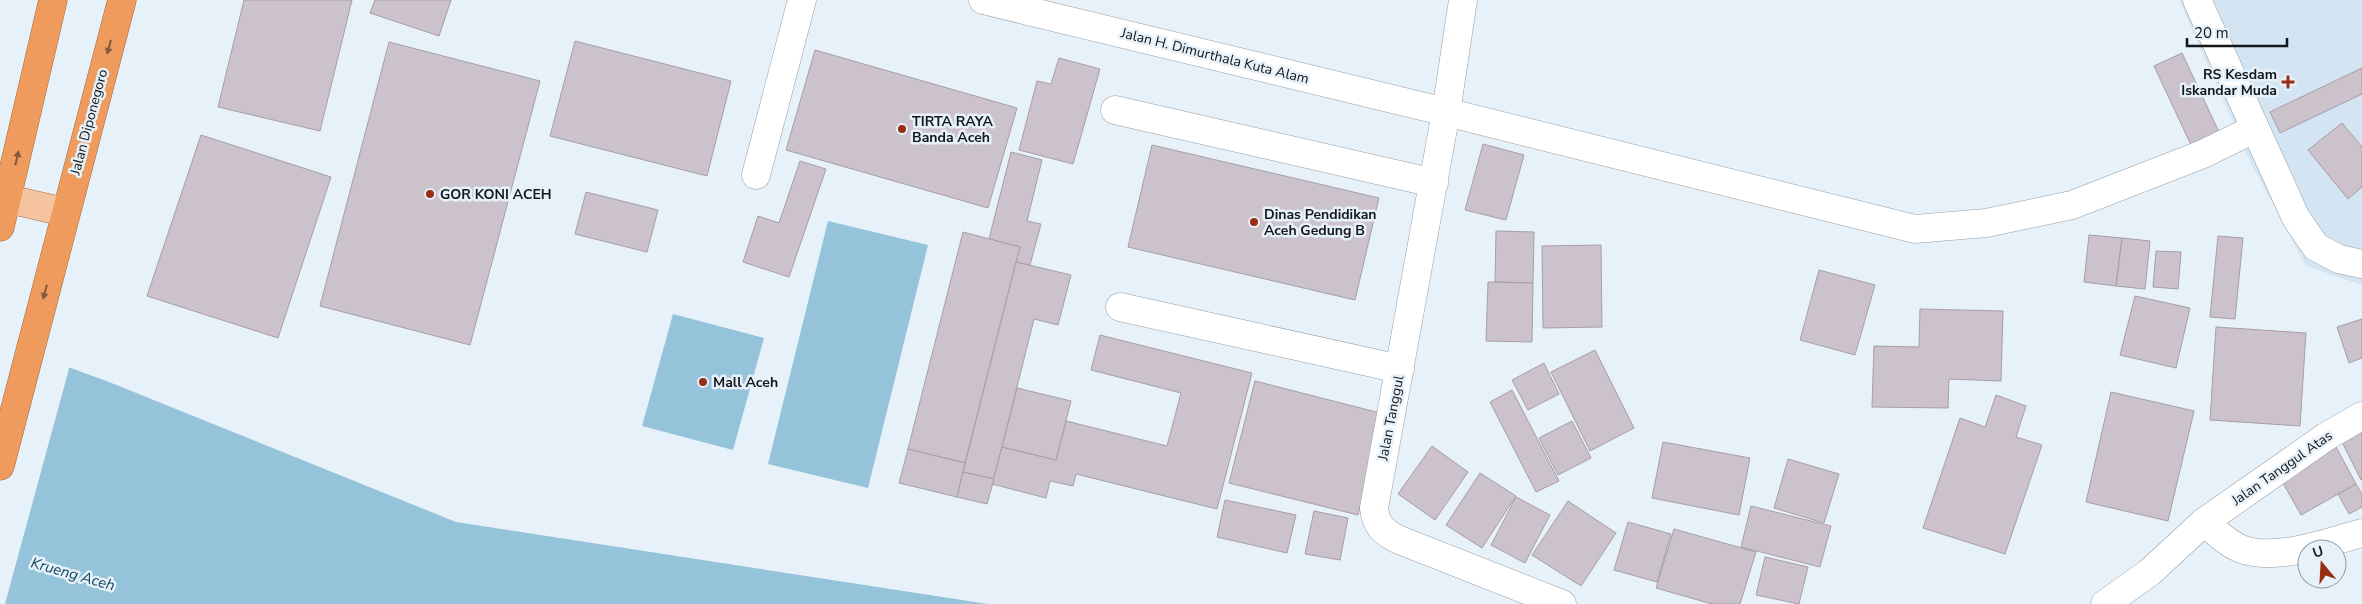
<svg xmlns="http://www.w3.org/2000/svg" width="2362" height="604" font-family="'Nunito Sans',sans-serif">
<rect width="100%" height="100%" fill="#e7f1fa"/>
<path fill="#d3e4f2" d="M2179,0h183v285l-56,-19 -55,-103z"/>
<g fill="#95c3da">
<path d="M828,221l100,24 -60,243 -100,-24z"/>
<path d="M673,314l91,24 -31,112 -91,-24z"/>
<path d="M0,342l109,40 347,140 532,82h-988z"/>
</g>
<path fill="#e7f1fa" d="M0,340l70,25 -65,239h-5z"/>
<g fill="#ccc2cb" stroke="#a79da5">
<path d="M244,0h108l-32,131 -102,-24z"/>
<path d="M375,0h76l-12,36 -69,-23z"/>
<path d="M575,41l156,40 -24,95 -157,-40z"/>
<path d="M389,42l151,39 -70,264 -150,-39z"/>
<path d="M815,50l202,58 -29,100 -202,-58z"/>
<path d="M2182,53l37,79 -28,13 -37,-79z"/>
<path d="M1059,58l41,11 -27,95 -54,-14 18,-69 14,3z"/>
<path d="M2362,68v26l-82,39 -10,-21z"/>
<path d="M2342,123l20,24v40l-14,12 -40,-49z"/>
<path d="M201,135l130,42 -53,161 -131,-42z"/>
<path d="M1483,144l41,11 -18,65 -41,-10z"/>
<path d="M1152,145l227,53 -24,102 -227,-53z"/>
<path d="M1011,152l31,8 -15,61 14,3 -11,41 -14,-3 4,-15 -31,-8z"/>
<path d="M800,161l26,8 -37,108 -46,-15 15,-46 21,7z"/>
<path d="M586,192l72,18 -11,42 -72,-18z"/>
<path d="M1496,231l38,1 -1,51 -38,-1z"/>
<path d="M963,232l57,15 -55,216 -57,-14z"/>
<path d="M2089,235l33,3 -6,48 -32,-4z"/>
<path d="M2218,236l25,2 -8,81 -25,-2z"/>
<path d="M2122,238l28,3 -5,48 -29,-3z"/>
<path d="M1601,245l1,82 -59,1 -1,-82z"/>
<path d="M2156,251l25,1 -3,37 -25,-2z"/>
<path d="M1016,262l55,13 -13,50 -24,-6 -40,160 -31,-7z"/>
<path d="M1819,270l56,15 -20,70 -55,-15z"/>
<path d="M1488,282l45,1 -1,59 -46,-1z"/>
<path d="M2135,296l55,12 -14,60 -56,-13z"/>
<path d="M1920,309l83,2 -2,70 -52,-2 -1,29 -76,-1 2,-61 45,1z"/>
<path d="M2362,319v39l-13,5 -12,-36z"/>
<path d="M2216,327l90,6 -6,93 -90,-6z"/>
<path d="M1100,335l152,38 -35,136 -141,-35 -3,12 -23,-5 -4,17 -54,-14 10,-37 54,13 10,-39 101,25 14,-53 -90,-23z"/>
<path d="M1595,350l39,78 -44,23 -39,-79z"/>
<path d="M1544,363l15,31 -31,16 -16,-30z"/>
<path d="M1255,381l129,33 -26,101 -129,-32z"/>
<path d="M1017,388l54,13 -15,59 -54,-13z"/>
<path d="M1512,390l47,91 -23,11 -46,-90z"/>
<path d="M2111,392l83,19 -26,110 -82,-19z"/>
<path d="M1996,395l30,11 -10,31 26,8 -37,109 -82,-26 37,-110 25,9z"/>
<path d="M1572,421l19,37 -33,17 -19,-37z"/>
<path d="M2362,431v48l-1,1 -20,-40z"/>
<path d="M1663,442l87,16 -11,57 -87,-17z"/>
<path d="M2335,445l21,39 -55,31 -22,-39z"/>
<path d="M1432,446l36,26 -33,48 -37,-26z"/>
<path d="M908,449l57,14 -8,34 -58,-14z"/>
<path d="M1788,459l51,15 -15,49 -50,-15z"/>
<path d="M963,472l31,7 -7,25 -30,-7z"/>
<path d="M1480,473l36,23 -34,52 -36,-23z"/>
<path d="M2356,484l6,10v13l-13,7 -11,-20z"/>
<path d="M1516,497l34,18 -25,48 -34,-18z"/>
<path d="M1225,500l71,15 -9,38 -70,-16z"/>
<path d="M1568,501l48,32 -35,53 -49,-31z"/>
<path d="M1751,506l80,20 -11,41 -79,-20z"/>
<path d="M1314,511l34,7 -8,42 -35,-6z"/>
<path d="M1628,522l43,12 -14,48 -43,-12z"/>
<path d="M1674,529l82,23 -16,52h-28l-56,-16z"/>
<path d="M1765,557l43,10 -9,37 -43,-9z"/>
</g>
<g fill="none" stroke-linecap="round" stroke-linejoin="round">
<g stroke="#969fa7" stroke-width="29">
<g id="minor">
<path d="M983,0l463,112 469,117 71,-6 86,-18 131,-51 51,-25"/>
<path d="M1463,0l-17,112 -72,396c2,17 8,23 23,31l165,65"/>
<path d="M2197,0l99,218 20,29 23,12 23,5"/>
<path d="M1115,110l319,73"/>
<path d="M756,175l46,-175"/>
<path d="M1120,307l280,62"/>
<path d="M2204,522c12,10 23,21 37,27 35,13 87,-7 121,-16"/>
<path d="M2105,604l45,-32 54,-50 123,-86 35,-20"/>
</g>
</g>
<g stroke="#a26d46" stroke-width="29">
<path id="major" d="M8,199l57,13"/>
</g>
<g stroke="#a26d46" stroke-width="29">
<g id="highway">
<path d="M0,227l53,-227"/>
<path d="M0,466l122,-466"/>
</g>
</g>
<use href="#minor" stroke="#fff" stroke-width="28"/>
<use href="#major" stroke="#f5c39e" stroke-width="28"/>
<use href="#highway" stroke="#ee9b5d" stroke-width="28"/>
</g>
<defs><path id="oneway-solid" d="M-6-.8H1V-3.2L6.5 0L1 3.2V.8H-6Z" transform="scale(1.25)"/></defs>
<g fill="#81593c">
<use href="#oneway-solid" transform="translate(109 47) rotate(105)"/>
<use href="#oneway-solid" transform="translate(17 158) rotate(-77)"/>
<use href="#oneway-solid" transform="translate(45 292) rotate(105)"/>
</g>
<g fill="#972e15" stroke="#e7f1fa" stroke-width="2">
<path d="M2285.5 74.5h5v5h5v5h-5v5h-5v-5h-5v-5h5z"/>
<circle cx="902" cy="129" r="5"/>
<circle cx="430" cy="194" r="5"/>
<circle cx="1254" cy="222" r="5"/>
<circle cx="703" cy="382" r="5"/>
</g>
<g text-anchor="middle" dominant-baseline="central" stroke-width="5" stroke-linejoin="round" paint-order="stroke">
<g font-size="14" fill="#14171a" stroke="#e7f1fa">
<text transform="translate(1215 56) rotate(14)">Jalan H. Dimurthala Kuta Alam</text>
<text transform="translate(89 122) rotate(-75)">Jalan Diponegoro</text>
<text transform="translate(1391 418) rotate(-79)">Jalan Tanggul</text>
<text transform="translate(2282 468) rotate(-35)">Jalan Tanggul Atas</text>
</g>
<g font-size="14" font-weight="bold" fill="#14171a" stroke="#e7f1fa" text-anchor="start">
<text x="2277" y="74" text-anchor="end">RS Kesdam<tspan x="2277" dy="16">Iskandar Muda</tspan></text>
<text x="912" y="121">TIRTA RAYA<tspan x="912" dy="16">Banda Aceh</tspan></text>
<text x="440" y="194">GOR KONI ACEH</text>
<text x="1264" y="214">Dinas Pendidikan<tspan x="1264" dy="16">Aceh Gedung B</tspan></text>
<text x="713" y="382">Mall Aceh</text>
</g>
<g font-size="15" font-style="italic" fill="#09475f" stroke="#e7f1fa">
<text transform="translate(73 574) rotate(16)">Krueng Aceh</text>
</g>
</g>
<g transform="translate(2322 564) rotate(342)"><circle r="24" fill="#e7f1fa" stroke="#939aa0"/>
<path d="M0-4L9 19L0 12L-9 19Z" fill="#972e15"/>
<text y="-8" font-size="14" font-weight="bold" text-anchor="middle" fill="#14171a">U</text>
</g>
<path d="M2187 38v8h100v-8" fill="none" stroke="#14171a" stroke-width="2.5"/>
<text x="2194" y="38" font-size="15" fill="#14171a" stroke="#e7f1fa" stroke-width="4" paint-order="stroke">20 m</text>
</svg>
